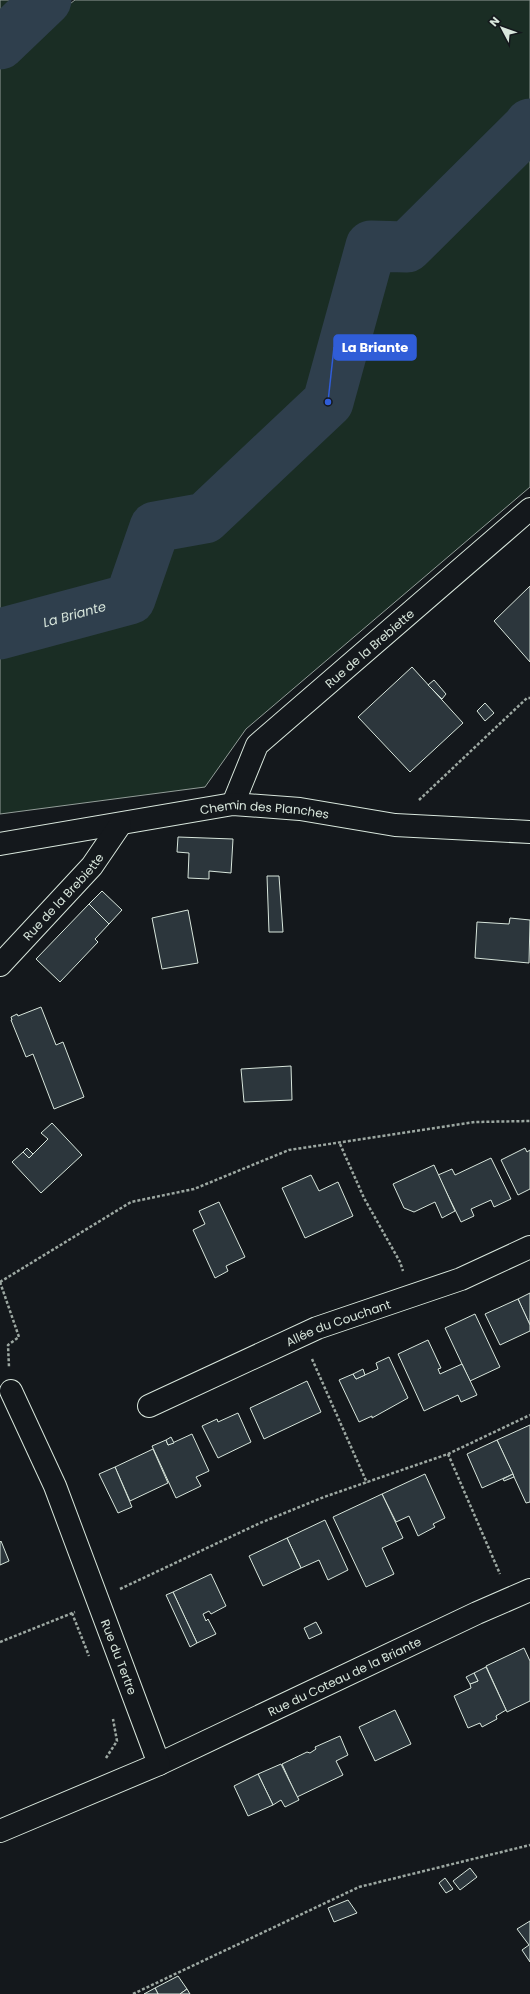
<svg xmlns="http://www.w3.org/2000/svg" width="530" height="1994" font-family="Poppins,sans-serif">
<rect width="100%" height="100%" fill="#14181c"/>
<g fill="#1a2d24" stroke="#939e99">
<path d="M0,0h70l-70,50z"/>
<path d="M75,0h455v487l-284,242 -41,58 -205,27v-757z"/>
</g>
<g fill="none" stroke-linecap="round" stroke-linejoin="round">
<g stroke="#2f3f4d" stroke-width="51">
<path d="M0,44l46,-44"/>
<path id="s1" d="M0,634l130,-35 25,-72 50,-9 123,-116 43,-156 36,1 121,-120 2,-3"/>
</g>
</g>
<g fill="#2c363c" stroke="#d8e6dc">
<path d="M530,586v76l-36,-41z"/>
<path d="M412,667l51,56 -53,49 -52,-55z"/>
<path d="M434,680l12,14 -4,5 -14,-14z"/>
<path d="M485,703l9,10 -9,8 -8,-10z"/>
<path d="M178,837l55,2 -2,34 -22,-2v8l-21,-1 1,-25 -12,-1z"/>
<path d="M267,876h12l4,56h-14z"/>
<path d="M102,891l20,19 -13,14 -20,-20z"/>
<path d="M89,904l20,20 -14,15 3,3 -38,40 -24,-23z"/>
<path d="M188,910l10,53 -36,6 -10,-51z"/>
<path d="M510,918l20,2 -1,43 -54,-5 2,-36 32,2z"/>
<path d="M41,1007l15,38 7,-3 21,55 -30,12 -21,-55 -7,3 -15,-37h1l-1,-3 6,-3 1,2z"/>
<path d="M291,1066l1,34 -48,2 -3,-33z"/>
<path d="M52,1123l30,32 -41,38 -29,-31 11,-10 6,6 19,-19 -7,-6z"/>
<path d="M27,1148l6,6 -4,4 -6,-6z"/>
<path d="M525,1148l2,4 3,-2v39l-12,6 -17,-35z"/>
<path d="M491,1158l20,41 -17,8 -3,-7 -20,9 3,7 -13,6 -23,-47 14,-6 3,6z"/>
<path d="M434,1165l21,46 -13,7 -7,-16 -21,10 -10,-4 -11,-24z"/>
<path d="M311,1175l8,16 19,-9 15,34 -48,22 -23,-50z"/>
<path d="M219,1202l26,55 -19,9 2,5 -13,7 -22,-48 12,-6 -6,-13z"/>
<path d="M530,1293v32l-12,-26z"/>
<path d="M518,1299l12,26v6l-30,14 -15,-31z"/>
<path d="M475,1314l25,53 -30,14 -25,-53z"/>
<path d="M428,1340l13,28 -3,1 2,5 22,-10 15,31 -16,7 -3,-7 -34,16 -26,-57z"/>
<path d="M389,1357l19,41 -36,20v-2l-13,6 -20,-42 14,-6 3,5 22,-10 -2,-6z"/>
<path d="M363,1369l2,6 -9,4 -3,-5z"/>
<path d="M307,1381l14,31 -57,27 -14,-31z"/>
<path d="M238,1413l13,29 -33,16 -16,-32 15,-7 1,3z"/>
<path d="M530,1425v77l-4,1 -29,-63z"/>
<path d="M192,1434l17,37 -13,6 5,9 -25,12 -24,-52 14,-6 2,5z"/>
<path d="M171,1437l3,6 -6,2 -2,-5z"/>
<path d="M497,1440l16,34 -31,14 -15,-34z"/>
<path d="M153,1449l15,34 -38,18 -15,-34z"/>
<path d="M115,1467l17,40 -14,6 -19,-39z"/>
<path d="M425,1474l20,44 -12,6 2,3 -17,9 -9,-20 -13,6 -14,-28z"/>
<path d="M513,1474l1,3 -10,4 -1,-2z"/>
<path d="M382,1494l21,44 -21,10 12,26 -28,13 -33,-70z"/>
<path d="M325,1520l23,50 -20,10 -9,-20 -18,8 -14,-30z"/>
<path d="M287,1538l14,30 -38,18 -14,-30z"/>
<path d="M1,1541l8,20 -9,4v-23z"/>
<path d="M211,1574l15,32 -15,8 -2,-3 -6,3 3,7 2,-2 8,15 -19,9 -24,-51z"/>
<path d="M173,1592l24,51 -7,4 -24,-52z"/>
<path d="M316,1622l6,11 -13,6 -5,-11z"/>
<path d="M524,1648l6,13v40l-23,11 -21,-46z"/>
<path d="M486,1667l20,43 -10,6 1,3 -15,8 -2,-4 -12,5 -14,-32 17,-8 -1,-4 8,-3 -4,-8z"/>
<path d="M474,1673l4,8 -8,3 -4,-7z"/>
<path d="M395,1710l16,34 -36,17 -16,-34z"/>
<path d="M340,1736l8,19 -12,6 7,14 -46,22 -15,-33 25,-12 3,1 6,-4 -1,-2z"/>
<path d="M281,1764l18,36 -14,7 -4,-7 -8,5 -15,-31z"/>
<path d="M258,1774l15,31 -25,11 -14,-30z"/>
<path d="M470,1868l7,9 -17,13 -7,-9z"/>
<path d="M445,1878l8,11 -7,4 -7,-10z"/>
<path d="M348,1900l9,13 -23,9 -6,-14z"/>
<path d="M530,1921v41l-8,-12 7,-5 -12,-16z"/>
<path d="M178,1976l9,13 -7,5h-22l-3,-6z"/>
<path d="M155,1988l3,6h-14z"/>
<path d="M187,1989l3,5h-10z"/>
</g>
<g fill="none" stroke-linecap="round" stroke-linejoin="round">
<g stroke="#d8e6dc" stroke-width="24">
<g id="street">
<path id="s2" d="M233,804l24,-59 273,-236"/>
<path id="s3" d="M0,844l233,-40 67,5 95,16 135,7"/>
<path id="s4" d="M0,965l92,-99 28,-41"/>
<path id="s5" d="M149,1406l168,-78 144,-49 69,-32"/>
<path id="s6" d="M159,1764l318,-151 53,-23"/>
<path d="M0,1831l159,-67 -104,-278 -44,-95"/>
</g>
</g>
<g stroke="#9da8a2" stroke-width="2.5" stroke-dasharray="3 2" stroke-linecap="butt">
<path d="M419,800l108,-102h3"/>
<path d="M340,1144l24,54 36,64 3,9"/>
<path d="M0,1282l131,-80 63,-13 95,-39 186,-28 55,-1"/>
<path d="M0,1282l19,55 -11,8 1,22"/>
<path d="M312,1359l55,124"/>
<path d="M448,1454l52,120"/>
<path d="M120,1589l140,-66 64,-26 124,-43 82,-39"/>
<path d="M72,1613l17,43"/>
<path d="M0,1642l75,-30"/>
<path d="M106,1758l11,-17 -4,-22"/>
<path d="M133,1994l226,-107 171,-42"/>
</g>
<use href="#street" stroke="#14181c" stroke-width="22"/>
</g>
<g text-anchor="middle" dominant-baseline="central" stroke-width="3" stroke-linejoin="round" paint-order="stroke">
<g font-size="12" fill="#d8e6dc" stroke="#14181c">
<text stroke="none"><textPath href="#s2" startOffset="212">Rue de la Brebiette</textPath></text>
<text stroke="none"><textPath href="#s3" startOffset="268">Chemin des Planches</textPath></text>
<text stroke="none"><textPath href="#s4" startOffset="93">Rue de la Brebiette</textPath></text>
<text stroke="none"><textPath href="#s5" startOffset="207">Allée du Couchant</textPath></text>
<text transform="translate(119 1657) rotate(69)">Rue du Tertre</text>
<text stroke="none"><textPath href="#s6" startOffset="205">Rue du Coteau de la Briante</textPath></text>
</g>
<g font-size="13" font-style="italic" fill="#d8e6dc" stroke="#14181c">
<text stroke="none"><textPath href="#s1" startOffset="77">La Briante</textPath></text>
</g>
</g>
<path fill="none" stroke="#305dd8" stroke-width="1.5" d="M328 402L334 347"/>
<circle fill="#305dd8" stroke="#14181c" stroke-width="1.5" cx="328" cy="402" r="4"/>
<rect fill="#305dd8" stroke="#305dd8" stroke-width="1.5" x="334" y="335" width="82" height="25" rx="4"/>
<g font-size="13" text-anchor="middle" font-weight="bold" fill="#fff">
<text x="375" y="352">La Briante</text>
</g>
<g transform="translate(502 28) rotate(311)" stroke="#14181c" stroke-width="3" paint-order="stroke">
<path d="M0-3L7 15L0 10L-7 15Z" fill="#d8e6dc"/>
<text y="-6" font-size="11" font-weight="bold" text-anchor="middle" fill="#d8e6dc">N</text>
</g>
</svg>
